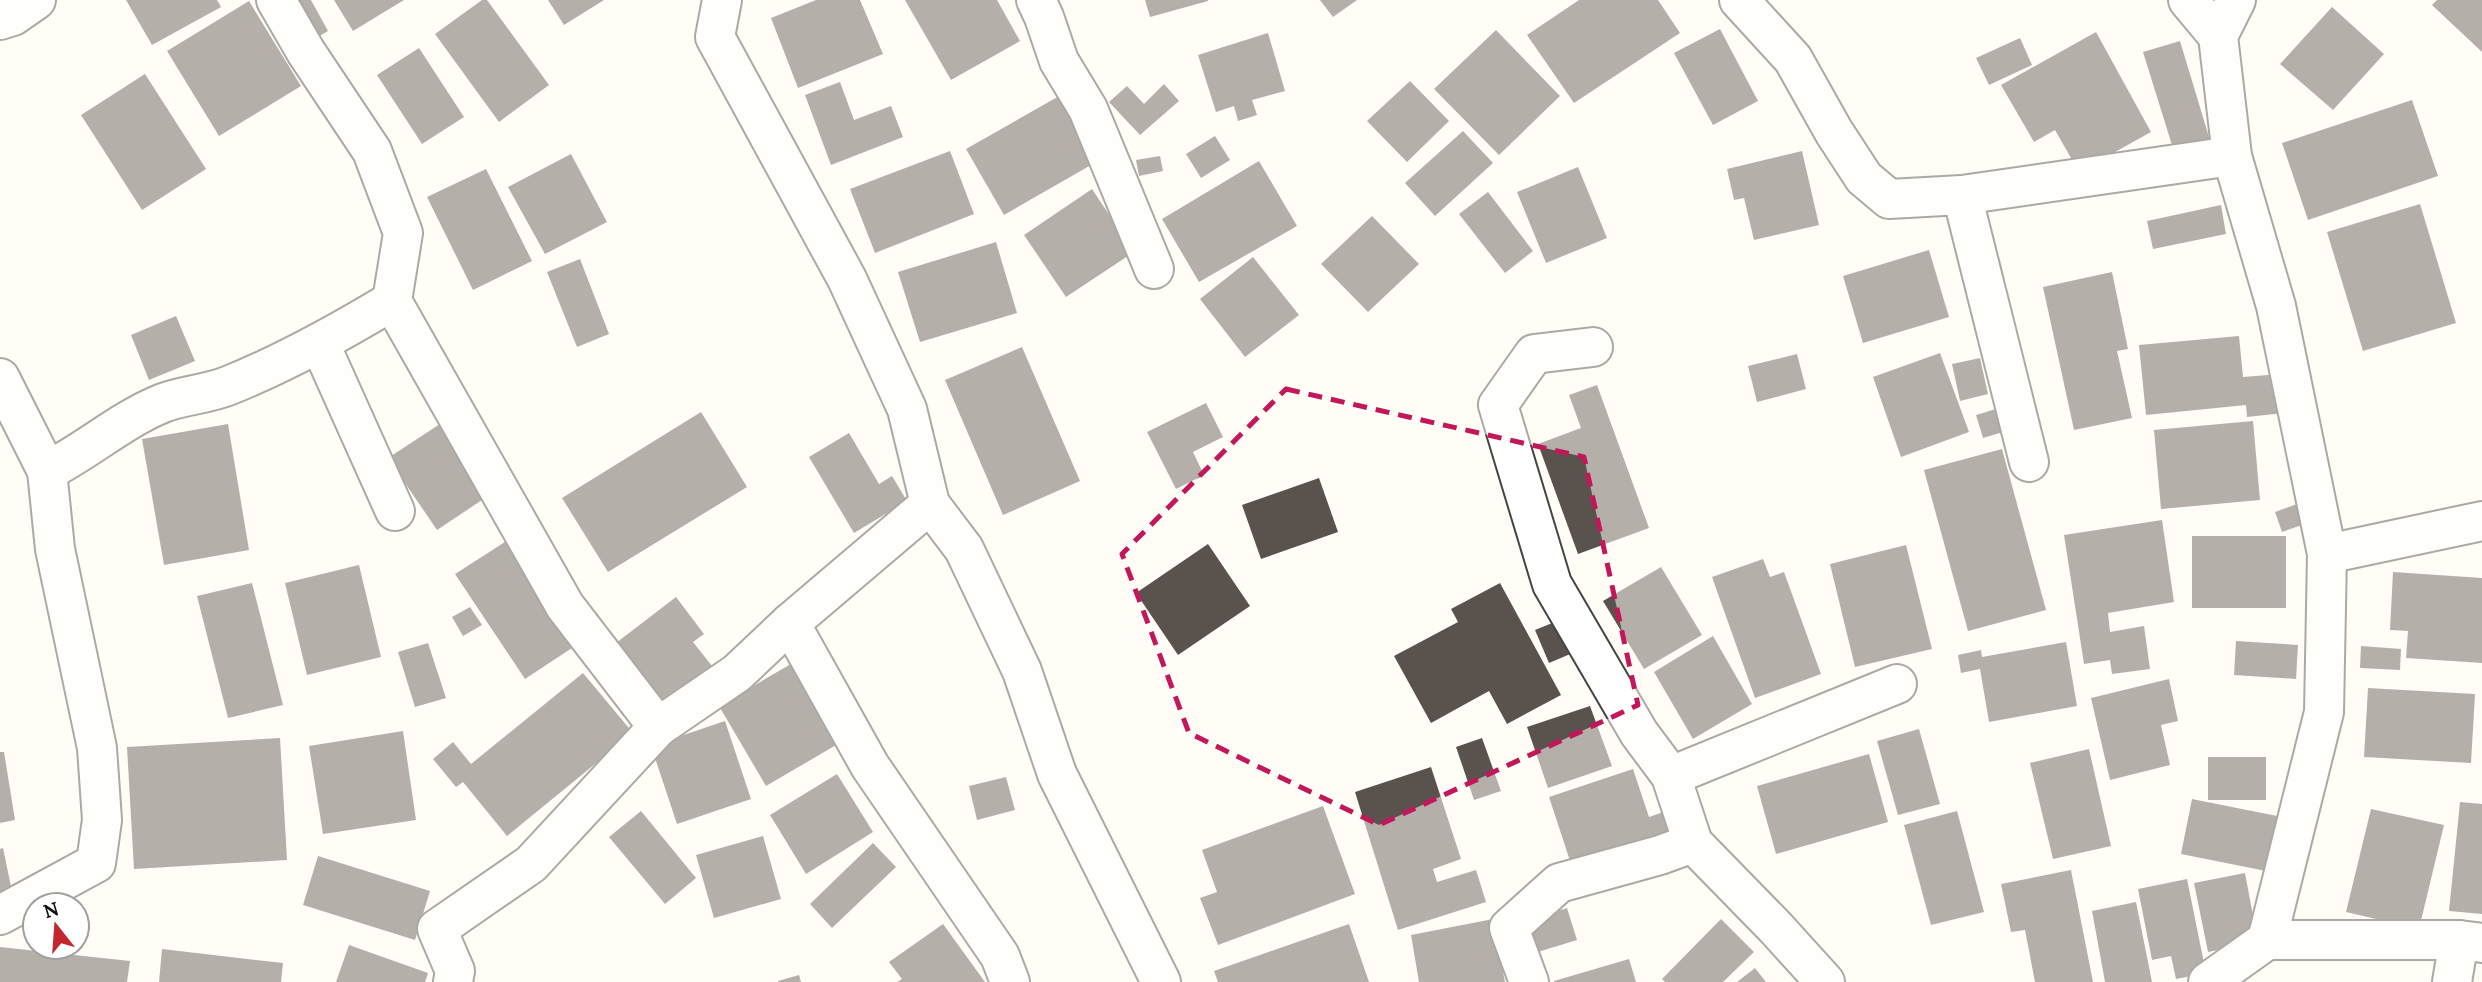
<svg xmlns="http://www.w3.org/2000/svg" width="2482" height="982" font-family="Lora,serif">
<rect width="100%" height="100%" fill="#fffdf5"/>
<g fill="#5a524d">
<path d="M126,0h91l4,7 -69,38z"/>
<path d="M290,0h21l17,31 -16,9z"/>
<path d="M334,0h70l-51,31z"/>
<path d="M482,0h5l62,85 -50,37 -64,-88z"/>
<path d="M548,0h56l-40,25z"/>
<path d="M816,0h44l23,54 -85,34 -27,-70z"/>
<path d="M905,0h92l23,41 -69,39z"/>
<path d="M1145,0h63v1l-58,16z"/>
<path d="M1320,0h37l-24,17z"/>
<path d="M1579,0h79l22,33 -106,70 -47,-68z"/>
<path d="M2437,0h45v52l-50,-47z"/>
<path d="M249,1l52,85 -82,50 -52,-85z"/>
<path d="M2332,7l52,47 -51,56 -53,-46z"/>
<path d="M1720,29l38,72 -45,24 -39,-72z"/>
<path d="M1496,30l64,66 -61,59 -65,-66z"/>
<path d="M2096,32l55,100 -72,40 -24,-42 -21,12 -33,-57z"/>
<path d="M1268,33l17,58 -33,9 5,15 -19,6 -4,-15 -18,6 -18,-57z"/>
<path d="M2020,38l12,27 -43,20 -13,-27z"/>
<path d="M2180,41l32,106 -36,11 -33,-106z"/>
<path d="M419,48l45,69 -42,27 -45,-69z"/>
<path d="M145,74l61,95 -64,41 -61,-95z"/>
<path d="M1410,81l39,40 -42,41 -40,-41z"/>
<path d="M840,82l14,38 37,-14 12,31 -72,28 -26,-70z"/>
<path d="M1164,84l15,17 -39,34 -31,-33 18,-16 17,18z"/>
<path d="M1061,95l37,66 -94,54 -38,-66z"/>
<path d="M2412,100l26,76 -130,44 -26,-77z"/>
<path d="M1463,131l30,32 -58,53 -30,-33z"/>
<path d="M1215,136l15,24 -29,18 -15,-24z"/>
<path d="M950,151l24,63 -99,39 -25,-64z"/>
<path d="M1802,151l17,74 -65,15 -10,-42 -10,2 -7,-31z"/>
<path d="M571,154l36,68 -62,32 -37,-67z"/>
<path d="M1160,156l3,15 -24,5 -3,-16z"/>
<path d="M1259,161l38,65 -98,56 -37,-63z"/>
<path d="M1578,167l29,71 -61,25 -29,-71z"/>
<path d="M486,169l46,92 -59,29 -46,-93z"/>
<path d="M1092,189l42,63 -68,45 -42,-62z"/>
<path d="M1488,192l45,59 -28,22 -46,-59z"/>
<path d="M2420,204l36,119 -93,28 -36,-119z"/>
<path d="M2221,205l5,29 -73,15 -6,-28z"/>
<path d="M1372,216l47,48 -51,48 -47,-48z"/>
<path d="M996,242l21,71 -97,29 -22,-70z"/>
<path d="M1929,250l20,67 -86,26 -20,-67z"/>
<path d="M1253,257l46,58 -54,42 -45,-58z"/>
<path d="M580,259l29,75 -32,13 -30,-75z"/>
<path d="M2112,272l16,77 -11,2 15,67 -58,12 -31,-143z"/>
<path d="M176,316l19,45 -46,19 -18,-45z"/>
<path d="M2239,336l4,41 37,-3 4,39 -37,4 -1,-12 -100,10 -7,-70z"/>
<path d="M1022,347l58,134 -77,34 -58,-135z"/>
<path d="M1940,353l29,79 -68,25 -28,-80z"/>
<path d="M1797,354l9,35 -49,13 -9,-36z"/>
<path d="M1980,358l8,36 -28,7 -8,-37z"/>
<path d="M1597,385l52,143 -71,26 -40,-110 43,-16 -12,-33z"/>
<path d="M1206,403l17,34 -30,15 11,23 -28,14 -29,-57z"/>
<path d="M1996,409l7,23 -20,6 -7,-23z"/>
<path d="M701,412l46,75 -139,85 -46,-74z"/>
<path d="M2253,421l7,79 -99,9 -7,-79z"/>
<path d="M443,422l48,72 -54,36 -49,-72z"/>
<path d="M228,424l21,126 -85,15 -22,-126z"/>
<path d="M849,433l30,51 13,-8 15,25 -53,32 -45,-76z"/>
<path d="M2002,449l44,161 -78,21 -44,-161z"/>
<path d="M1319,478l19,54 -77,27 -19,-54z"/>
<path d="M2297,504l8,20 -23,8 -7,-20z"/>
<path d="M2162,520l12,82 -66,11 2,19 34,-6 6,43 -38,5 -2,-14 -26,4 -20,-129z"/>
<rect x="2192" y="536" width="94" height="72"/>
<path d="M508,540l70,104 -53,35 -70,-105z"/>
<path d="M1208,544l42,62 -72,49 -42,-62z"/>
<path d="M1906,545l26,104 -77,18 -25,-103z"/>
<path d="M1763,559l7,18 14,-5 37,102 -66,24 -43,-121z"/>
<path d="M359,565l22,92 -74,18 -22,-92z"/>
<path d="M1661,567l41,68 -58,34 -41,-68z"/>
<path d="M2393,572l89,6v85l-76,-5 2,-27 -18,-1z"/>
<path d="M252,583l31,122 -55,13 -31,-122z"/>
<path d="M1500,583l61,112 -54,29 -18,-33 -58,32 -37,-67 64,-34 -7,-13z"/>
<path d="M676,597l28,37 -11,8 19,24 -49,37 -47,-60z"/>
<path d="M470,607l12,18 -19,11 -11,-19z"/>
<path d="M1562,619l13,33 -26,11 -14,-33z"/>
<path d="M1713,636l39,68 -59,35 -39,-67z"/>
<path d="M2236,641l62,4 -2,34 -62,-4z"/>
<path d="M2066,642l11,64 -88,16 -9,-53 -19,4 -3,-18 23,-5 1,7z"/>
<path d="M428,643l18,55 -31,9 -17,-55z"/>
<path d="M2361,646l40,3 -1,21 -40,-2z"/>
<path d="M796,661l47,80 -77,45 -47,-80z"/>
<path d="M583,673l50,60 -126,103 -44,-54 -7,5 -23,-28 20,-17 18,22z"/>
<path d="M2169,679l9,42 -17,4 9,40 -60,15 -19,-82z"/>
<path d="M2368,688l107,6 -4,69 -107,-6z"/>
<path d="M1590,706l22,60 -64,22 -21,-61z"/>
<path d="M725,721l26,78 -74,25 -26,-78z"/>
<path d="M1919,729l21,75 -42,11 -21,-74z"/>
<path d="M403,731l13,89 -93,14 -14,-88z"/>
<path d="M280,738l7,122 -153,9 -7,-122z"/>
<path d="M1482,738l19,53 -27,9 -18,-53z"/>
<path d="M2089,749l22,97 -58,13 -23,-96z"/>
<path d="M0,752h4l11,68 -15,3z"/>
<path d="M1869,754l19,68 -112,32 -19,-68z"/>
<rect x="2208" y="757" width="58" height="43"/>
<path d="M1431,767l30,92 -28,10 4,13 39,-12 10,32 -88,28 -43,-138z"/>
<path d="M1633,769l16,48 20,-7 8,24 -104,36 -24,-73z"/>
<path d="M837,774l36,58 -67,42 -36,-59z"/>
<path d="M1006,777l9,33 -38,10 -8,-34z"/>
<path d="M2192,799l85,17 -11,55 -85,-17z"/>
<path d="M2460,802l22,2v110l-33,-3z"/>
<path d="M1323,806l32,88 -137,51 -18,-47 17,-6 -15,-42z"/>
<path d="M2371,809l73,16 -25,104 -73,-17z"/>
<path d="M641,811l55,67 -31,26 -56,-67z"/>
<path d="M1957,811l27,101 -53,13 -27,-100z"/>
<path d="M763,836l18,63 -67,19 -18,-63z"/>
<path d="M873,843l23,24 -64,61 -22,-24z"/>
<path d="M3,848l11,53 -14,3v-55z"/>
<path d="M318,856l112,35 -15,49 -112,-35z"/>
<path d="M2071,870l22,112h-58l-10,-52 -14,2 -10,-48z"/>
<path d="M2245,873l13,69 -50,10 -14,-69z"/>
<path d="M2187,879l19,94 -30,6 -5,-23 -19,4 -14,-71z"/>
<path d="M2136,902l16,80h-47l-13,-71z"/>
<path d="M1567,908l10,32 -49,15 -10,-32z"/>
<path d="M1493,919l12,63h-86l-8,-47z"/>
<path d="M1721,919l33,33 -31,30h-58l-3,-3z"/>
<path d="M943,924l42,58h-88l5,-3 -13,-17z"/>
<path d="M1349,924l20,58h-151l-4,-11z"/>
<path d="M349,945l79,28 -3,9h-89z"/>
<path d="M0,947l130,14 -3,21h-127z"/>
<path d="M162,949l121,14 -2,19h-122z"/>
<path d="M1629,959l7,23h-82v-1z"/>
<path d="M1755,968l11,14h-29z"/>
<path d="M799,975l2,7h-23v-1z"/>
</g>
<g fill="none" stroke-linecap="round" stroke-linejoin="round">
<g stroke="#444" stroke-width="42">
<g id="minor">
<path d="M276,0l30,52 66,99 31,82 -11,68 173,305 93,121 79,-54 53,-50 140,-119"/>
<path d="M722,0l-7,37 132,242 60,130 23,95 34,45 58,122 35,103 104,208"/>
<path d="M1036,0l8,17 15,44 29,48 66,160"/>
<path d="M1739,0l54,59 41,73 30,46 25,21 73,-4 270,-39"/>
<path d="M2188,0l30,36"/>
<path d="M2236,0l-18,36 14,120 44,150 51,248 -3,158 -57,228"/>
<path d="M0,20l13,-4 23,-16"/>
<path d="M1962,195l67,267"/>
<path d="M320,344l75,167"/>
<path d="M1593,347l-59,7 -36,51 54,179 87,149 32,43 22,67"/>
<path d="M0,378l47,93 8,78 42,199 5,72 -6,43 -96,52"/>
<path d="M47,471c40,-20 74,-51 116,-68 21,-8 46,-9 67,-18 57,-23 109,-52 162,-84"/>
<path d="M2327,554l155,-33"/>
<path d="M790,623l80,143 130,190 10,26"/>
<path d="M1671,776l226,-92"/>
<path d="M453,982l2,-11 -18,-42 94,-65 127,-137"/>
<path d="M1529,982l-20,-54 50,-45 101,-28 33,-12 83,85 49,54"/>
<path d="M2208,982l59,-42h192l23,3"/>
<path d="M2452,982l7,-42"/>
</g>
</g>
<use href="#minor" stroke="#fff" stroke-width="38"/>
</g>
<path d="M0 0H2482V982H0ZM1286,389l298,68 54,248 -259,120 -190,-92 -67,-179z" fill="#fffdf5" fill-opacity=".55" fill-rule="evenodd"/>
<path fill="none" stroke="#c2185b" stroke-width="5" stroke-dasharray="14 9" stroke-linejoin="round" d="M1286,389l298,68 54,248 -259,120 -190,-92 -67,-179z"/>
<g transform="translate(56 926) rotate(343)"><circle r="33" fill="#ffffff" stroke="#a0a0a0" stroke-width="2"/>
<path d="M0-5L12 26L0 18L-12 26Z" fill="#c4262e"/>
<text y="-10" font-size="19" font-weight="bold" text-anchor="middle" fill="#111111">N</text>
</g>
</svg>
